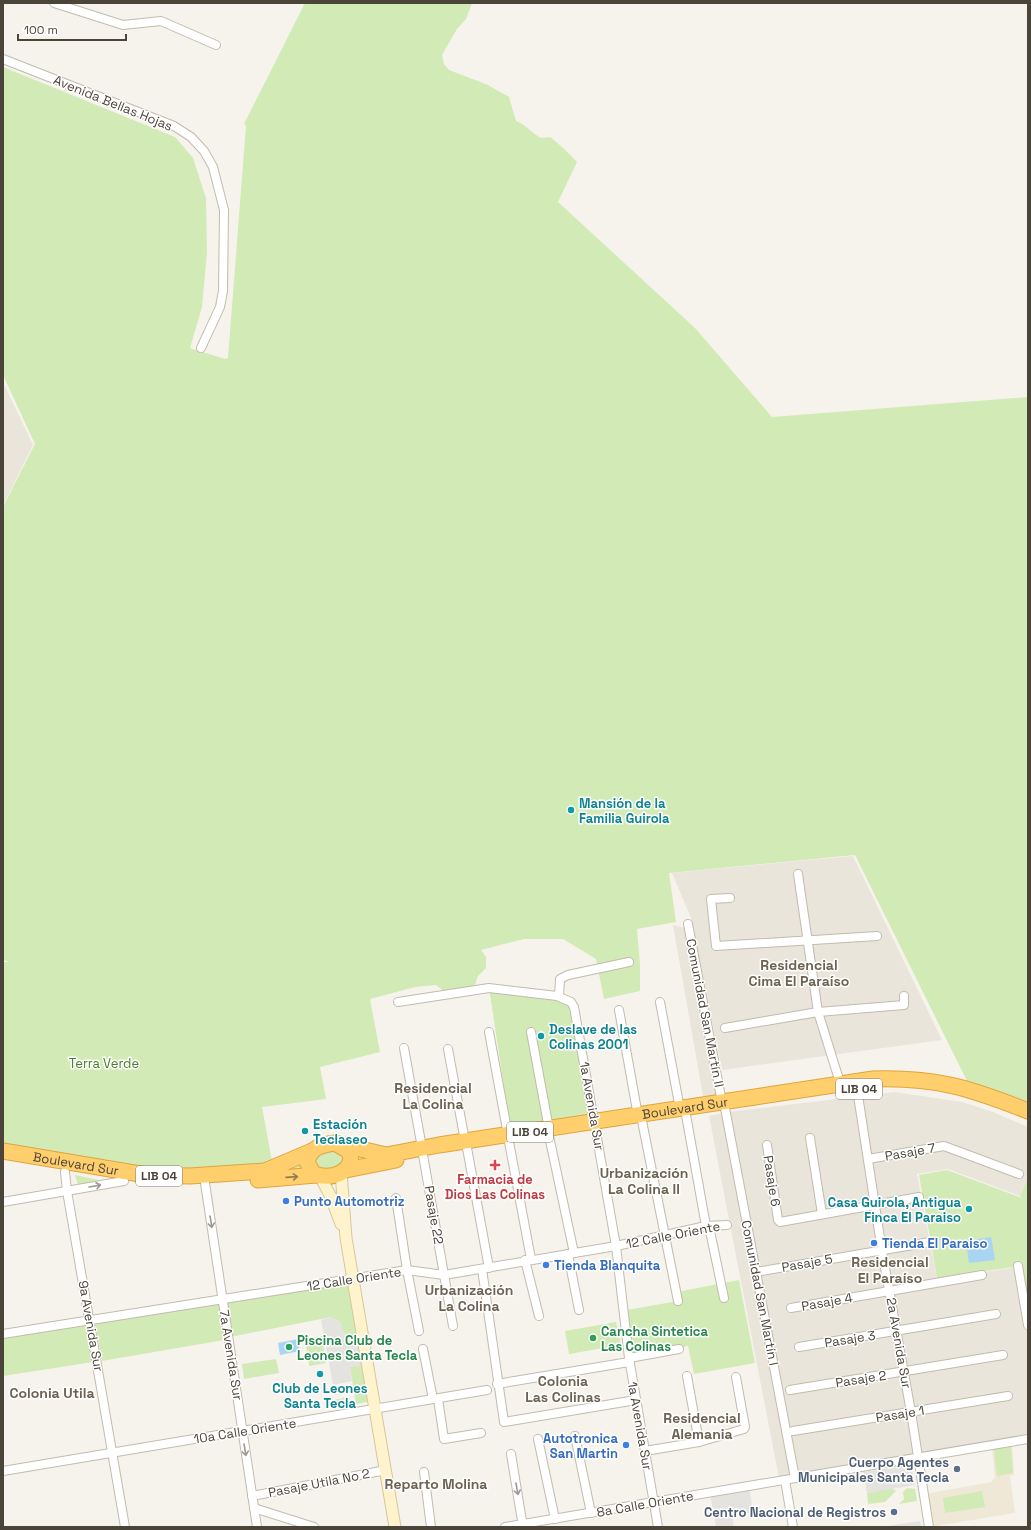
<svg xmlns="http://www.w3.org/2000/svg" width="1031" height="1530" font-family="'Space Grotesk',sans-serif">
<rect width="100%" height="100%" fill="#f6f3ec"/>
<g fill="#eae5da">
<path d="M3,382l30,63 -30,61z"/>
<path d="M853,856l89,184 -220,30 -31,-152 -19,-45z"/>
<path d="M673,925l12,3 33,173 -14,1z"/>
<path d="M895,1092l67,10 31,10 35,15v50l-8,19 -72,-27 -31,5 20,105 80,-12 11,65v108l-249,38 -70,-362 19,-4z"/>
</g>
<path fill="#efe8d6" d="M1012,1445l2,30 -4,1 5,37 -85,14 -6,-33 68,-12v-2l3,-2 -3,-30z"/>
<g fill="#d2eab5">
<path d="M305,3h167l-6,16 -9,10 -15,26 2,9 5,6 39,15 21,12 7,24c9,3 16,12 25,17l9,-1c8,6 20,17 27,25l-19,40 137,126 77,89 256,-20v709l-59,-21 -114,-230 -186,18 7,49 -39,7 3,36v26l-36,8 -8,-40 -33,-20h-39l-43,11 5,7v11l-8,8 -4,12 -29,4 -9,-7 -21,2 -45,12 10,53 -60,15 6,32 -64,8 12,65 27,-10v10l-155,-1 -143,-25v-184h7l-7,-2v-453l32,-63 -32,-69v-308l172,70 18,21 13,40 1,54 -5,55 -12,41 35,11 3,-1 18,-232 -2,-2z"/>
<path d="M489,988l66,8 19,13 19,105 -83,12z"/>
<path d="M332,1149l13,6 -4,12 -23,3 -4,-14z"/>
<path d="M947,1170l75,28 -2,-2 8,-19v112l-5,1 -3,-24 -83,12 -18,-103z"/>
<path d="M75,1175l23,5v3l-20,2z"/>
<path d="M351,1280l11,65 -19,-13 -3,-10 -9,-5 -101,20 -5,-35z"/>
<path d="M739,1280l16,83 -61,11 -6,-28 -54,12 -7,-48 51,-9 -1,-9z"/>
<path d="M219,1303l5,37 -122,21 -7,-38z"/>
<path d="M616,1322l5,23 -52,9 -4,-23z"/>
<path d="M87,1325l6,37 -90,14v-38z"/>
<path d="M322,1336l4,27 -17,3 -4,-27z"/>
<path d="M276,1359l3,14 -35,6 -2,-15z"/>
<path d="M366,1364l6,37 -16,3 -6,-37z"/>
<path d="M348,1397l1,7 -19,4 -1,-7z"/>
<path d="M1011,1447l2,26 -16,3 -3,-27z"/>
<path d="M891,1488l5,3 -11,11 -17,2 -1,-11z"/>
<path d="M907,1488l8,1 2,12 -18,3 5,-5 -1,-7z"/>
<path d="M982,1491l3,16 -40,6 -2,-15z"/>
</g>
<g fill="#e5e3e0">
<path d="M331,1317l9,5 3,10 19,13 4,19 -16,3 2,14 -19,4 -12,-65z"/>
<path d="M911,1465l4,20 -48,8 -4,-21z"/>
<path d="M749,1487l4,25 -21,3 2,12h-18l-6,-33z"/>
<path d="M920,1521l2,6h-40z"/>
</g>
<g fill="#a9d4f2">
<path d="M991,1237l4,23 -26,3 -3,-22z"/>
<path d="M298,1339l2,12 -20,4 -2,-12z"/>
</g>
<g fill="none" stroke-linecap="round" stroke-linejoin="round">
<g stroke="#c2bbae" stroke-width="10">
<g id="street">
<path d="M54,3l69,22 38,-4 55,24"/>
<path d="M3,59l171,67 17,11 13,14 9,16 11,43 -1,81 -3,16 -19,41"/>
<path d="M798,874l20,138 23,74"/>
<path d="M730,898l-19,1 5,47 161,-10"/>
<path d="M688,924l34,178"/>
<path d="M559,996l1,-17 8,-4 61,-13"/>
<path d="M398,1002l91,-14 68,8 14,6 3,5 42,239 13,112 29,169"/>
<path d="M660,1002l20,107"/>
<path d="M619,1010l19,106"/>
<path d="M725,1028l93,-16 86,-7v-9"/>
<path d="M489,1032l19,103"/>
<path d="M531,1032l18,97"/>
<path d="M404,1048l18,100"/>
<path d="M448,1049l17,92"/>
<path d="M857,1089l25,162 29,161 18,115"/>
<path d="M725,1108l70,370"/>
<path d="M686,1115l20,111 4,5 14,67"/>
<path d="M642,1121l36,180"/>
<path d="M549,1136l25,117"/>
<path d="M810,1138l12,76"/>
<path d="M509,1142l22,117"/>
<path d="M767,1145l11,75 2,2 139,-25"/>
<path d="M467,1148l22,120"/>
<path d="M423,1155l30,171"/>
<path d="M868,1159l76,-13 75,28"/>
<path d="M65,1172l2,19 58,336"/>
<path d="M205,1183l52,344"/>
<path d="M396,1198l11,72 12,61"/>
<path d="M3,1202l121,-21"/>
<path d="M568,1254l11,56"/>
<path d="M525,1260l14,56"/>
<path d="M1018,1266l10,59"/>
<path d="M482,1269l22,153 132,-22"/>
<path d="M756,1272l174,-30"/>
<path d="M791,1308l191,-33"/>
<path d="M3,1334l404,-64 37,5 172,-29 90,-20 21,-1"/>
<path d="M799,1347l197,-33"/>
<path d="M423,1349l10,50"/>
<path d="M629,1358l50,-9"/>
<path d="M687,1376l12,66"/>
<path d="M497,1384l132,-22"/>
<path d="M790,1390l213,-35"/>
<path d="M438,1399l6,40 37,-6"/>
<path d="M793,1431l215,-35"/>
<path d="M575,1436l16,77"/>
<path d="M538,1439l17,80"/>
<path d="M645,1451l54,-9 45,-13 1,-2 -9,-50"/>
<path d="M511,1454l12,73"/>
<path d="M3,1471l484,-81"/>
<path d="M424,1472l7,55"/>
<path d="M785,1480l8,47"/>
<path d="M252,1496l134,-26"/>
<path d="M254,1508l60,19"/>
<path d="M505,1527l523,-88"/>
</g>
</g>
<g stroke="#d6c79b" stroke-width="13">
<g id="secondary">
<path d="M341,1172l5,66 49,289"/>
<path d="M320,1176l11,21 10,27"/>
</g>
</g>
<g stroke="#e0a43c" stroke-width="17">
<g id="highway">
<path d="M335,1143l14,8c9,21 -21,31 -36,22l-6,-11c4,-15 14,-17 28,-19z"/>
<path id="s1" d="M339,1144l47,11 53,-10 434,-66c63,-2 97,9 155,32"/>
<path id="s2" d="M3,1151l143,24 44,1 75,-5 47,-20"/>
<path d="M346,1170l50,-10"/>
<path d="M258,1180l58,-5"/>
</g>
</g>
<use href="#street" stroke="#fff" stroke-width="8"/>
<use href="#secondary" stroke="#fff3cd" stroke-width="11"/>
<use href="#highway" stroke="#ffcf6e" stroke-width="15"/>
</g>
<defs><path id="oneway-shaft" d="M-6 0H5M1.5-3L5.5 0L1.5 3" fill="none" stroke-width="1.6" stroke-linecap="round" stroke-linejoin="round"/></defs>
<use stroke="#937c4e" href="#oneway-shaft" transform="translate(292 1177) rotate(-4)"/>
<g stroke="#9c9892">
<use href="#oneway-shaft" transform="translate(95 1186) rotate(-10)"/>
<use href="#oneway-shaft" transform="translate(211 1222) rotate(81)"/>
<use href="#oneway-shaft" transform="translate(245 1450) rotate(81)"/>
<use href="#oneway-shaft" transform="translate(517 1489) rotate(80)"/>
</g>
<g fill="#0f9aa8" stroke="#fff" stroke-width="1.5">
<circle cx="571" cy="810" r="4"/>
<circle cx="541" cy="1036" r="4"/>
<circle cx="305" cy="1131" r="4"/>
<circle cx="969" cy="1209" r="4"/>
<circle cx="320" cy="1374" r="4"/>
</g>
<path fill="#e0444e" stroke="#fff" stroke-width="1.5" d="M493 1159h4v4h4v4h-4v4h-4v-4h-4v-4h4z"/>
<g fill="#3f7fe0" stroke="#fff" stroke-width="1.5">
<circle cx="286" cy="1201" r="4"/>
<circle cx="874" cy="1243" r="4"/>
<circle cx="546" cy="1265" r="4"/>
<circle cx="626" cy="1445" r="4"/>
</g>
<g fill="#2e9e5b" stroke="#fff" stroke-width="1.5">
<circle cx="593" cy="1338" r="4"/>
<circle cx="289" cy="1347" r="4"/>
</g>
<g fill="#5c6f8a" stroke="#fff" stroke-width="1.5">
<circle cx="957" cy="1469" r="4"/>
<circle cx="894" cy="1512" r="4"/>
</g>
<g text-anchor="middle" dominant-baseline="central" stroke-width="3" stroke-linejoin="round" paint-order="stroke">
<g fill="#fff" stroke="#817c74" stroke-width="1">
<rect x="836" y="1079" width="46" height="20" rx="3"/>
<rect x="507" y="1122" width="46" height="20" rx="3"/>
<rect x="136" y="1166" width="46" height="20" rx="3"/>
</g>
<g font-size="12" font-weight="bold" fill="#4b4439">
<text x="859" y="1089">LIB 04</text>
<text x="530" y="1132">LIB 04</text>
<text x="159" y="1176">LIB 04</text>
</g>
<g font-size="13" fill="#4b4439" stroke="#fff">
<text transform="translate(113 103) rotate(22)">Avenida Bellas Hojas</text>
<text transform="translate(705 1013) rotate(79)">Comunidad San Martín II</text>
<text transform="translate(592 1106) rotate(80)">1a Avenida Sur</text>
<text stroke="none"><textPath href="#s1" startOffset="351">Boulevard Sur</textPath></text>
<text transform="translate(910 1152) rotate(-10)">Pasaje 7</text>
<text stroke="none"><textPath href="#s2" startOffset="74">Boulevard Sur</textPath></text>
<text transform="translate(772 1181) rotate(81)">Pasaje 6</text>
<text transform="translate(434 1215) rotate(80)">Pasaje 22</text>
<text transform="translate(673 1235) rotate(-11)">12 Calle Oriente</text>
<text transform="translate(807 1263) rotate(-10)">Pasaje 5</text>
<text transform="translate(354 1279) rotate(-9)">12 Calle Oriente</text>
<text transform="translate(760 1293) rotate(79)">Comunidad San Martín I</text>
<text transform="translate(827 1302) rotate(-10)">Pasaje 4</text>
<text transform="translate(91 1326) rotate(80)">9a Avenida Sur</text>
<text transform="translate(850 1339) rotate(-9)">Pasaje 3</text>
<text transform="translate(899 1343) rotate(80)">2a Avenida Sur</text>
<text transform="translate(231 1355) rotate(81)">7a Avenida Sur</text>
<text transform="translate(861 1379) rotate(-9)">Pasaje 2</text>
<text transform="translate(900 1414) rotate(-9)">Pasaje 1</text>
<text transform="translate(640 1426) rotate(80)">1a Avenida Sur</text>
<text transform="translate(245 1431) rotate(-9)">10a Calle Oriente</text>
<text transform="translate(319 1483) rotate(-11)">Pasaje Utila No 2</text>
<text transform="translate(645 1504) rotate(-10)">8a Calle Oriente</text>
</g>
<g font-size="13" font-weight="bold" fill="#0d838f" stroke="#fff" text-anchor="start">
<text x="579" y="803">Mansión de la<tspan x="579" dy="15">Familia Guirola</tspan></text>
<text x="549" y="1029">Deslave de las<tspan x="549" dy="15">Colinas 2001</tspan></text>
<text x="313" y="1124">Estación<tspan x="313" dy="15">Teclaseo</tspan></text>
<text x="961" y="1202" text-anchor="end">Casa Guirola, Antigua<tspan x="961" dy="15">Finca El Paraiso</tspan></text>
<text x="320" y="1388" text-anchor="middle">Club de Leones<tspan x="320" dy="15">Santa Tecla</tspan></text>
</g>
<g font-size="13" fill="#4a7f2a" stroke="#fff">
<text x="104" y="1063">Terra Verde</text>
</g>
<g font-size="13" font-weight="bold" fill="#be3a42" stroke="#fff">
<text x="495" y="1179">Farmacia de<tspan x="495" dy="15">Dios Las Colinas</tspan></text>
</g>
<g font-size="13" font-weight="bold" fill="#366cbe" stroke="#fff" text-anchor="start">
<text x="294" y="1201">Punto Automotriz</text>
<text x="882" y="1243">Tienda El Paraiso</text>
<text x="554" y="1265">Tienda Blanquita</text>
<text x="618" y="1438" text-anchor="end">Autotronica<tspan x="618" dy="15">San Martin</tspan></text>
</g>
<g font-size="13" font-weight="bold" fill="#27864d" stroke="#fff" text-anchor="start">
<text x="601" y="1331">Cancha Sintetica<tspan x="601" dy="15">Las Colinas</tspan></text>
<text x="297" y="1340">Piscina Club de<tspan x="297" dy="15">Leones Santa Tecla</tspan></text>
</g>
<g font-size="13" font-weight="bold" fill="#4e5e75" stroke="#fff" text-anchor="end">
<text x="949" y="1462">Cuerpo Agentes<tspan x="949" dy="15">Municipales Santa Tecla</tspan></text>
<text x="886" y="1512">Centro Nacional de Registros</text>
</g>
<g font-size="14" font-weight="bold" fill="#6e6250" stroke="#fff">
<text x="799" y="965">Residencial<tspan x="799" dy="16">Cima El Paraíso</tspan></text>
<text x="433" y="1088">Residencial<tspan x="433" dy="16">La Colina</tspan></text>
<text x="644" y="1173">Urbanización<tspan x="644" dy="16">La Colina II</tspan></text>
<text x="890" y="1262">Residencial<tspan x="890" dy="16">El Paraíso</tspan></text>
<text x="469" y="1290">Urbanización<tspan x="469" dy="16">La Colina</tspan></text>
<text x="563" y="1381">Colonia<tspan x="563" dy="16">Las Colinas</tspan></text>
<text x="52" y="1393">Colonia Utila</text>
<text x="702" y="1418">Residencial<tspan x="702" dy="16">Alemania</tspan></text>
<text x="436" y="1484">Reparto Molina</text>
</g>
</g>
<rect width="1031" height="1530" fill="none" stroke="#4b4439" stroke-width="8"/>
<path d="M18 34v6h108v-6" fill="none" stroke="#4b4439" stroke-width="2"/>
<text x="24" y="34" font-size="12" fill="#4b4439" stroke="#ffffff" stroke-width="3" paint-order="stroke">100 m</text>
</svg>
